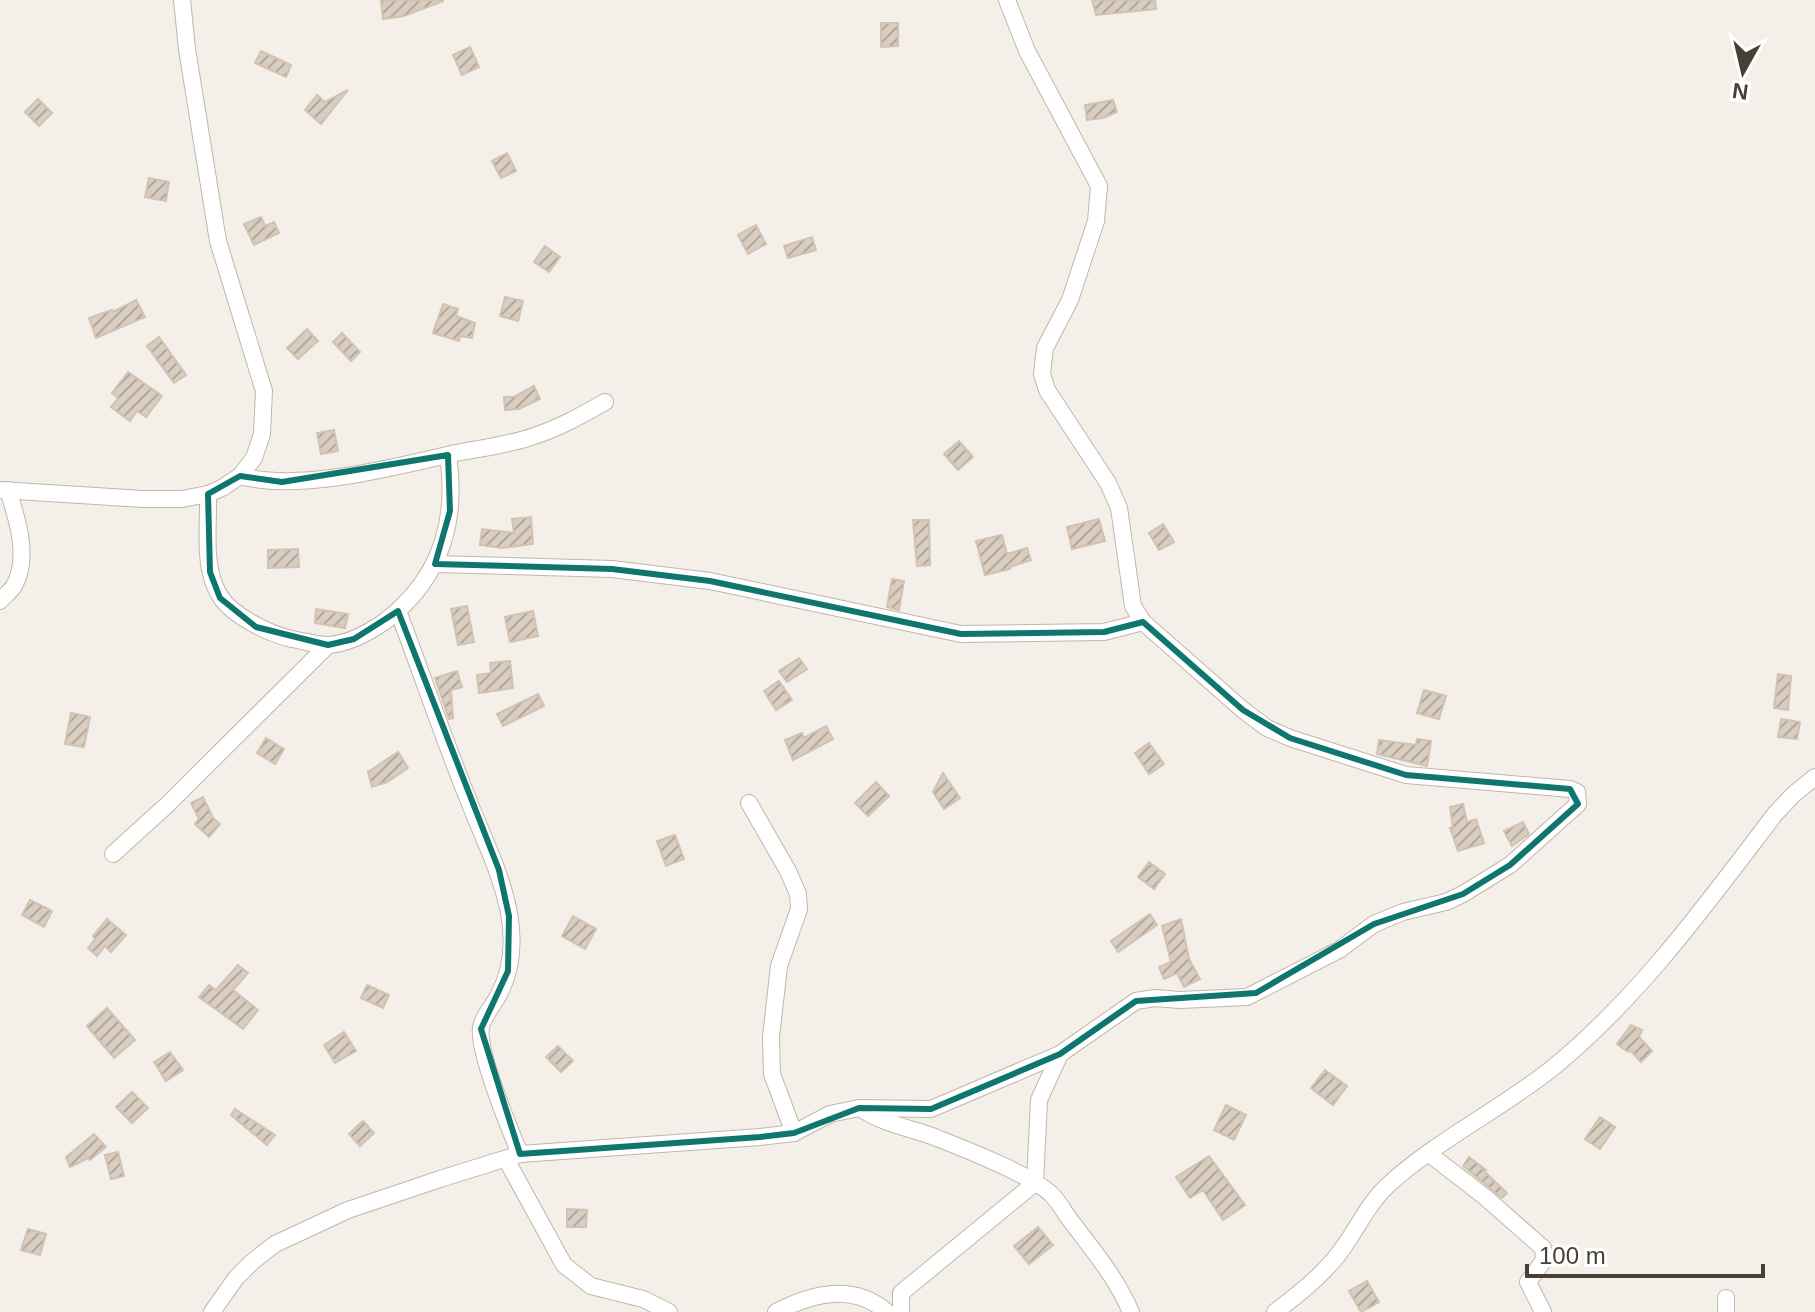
<svg xmlns="http://www.w3.org/2000/svg" width="1815" height="1312" font-family="Arial,sans-serif">
<defs>
<pattern id="building-hatch" width="6" height="6" patternUnits="userSpaceOnUse" patternTransform="scale(2)"><rect width="6" height="6" fill="#d9cdc1"/><path d="M-1 1l2-2M0 6l6-6M5 7l2-2" fill="none" stroke="#b2a89e"/></pattern>
</defs>
<rect width="100%" height="100%" fill="#f4f0e9"/>
<g fill="url(#building-hatch)" stroke="#d1c2b1" stroke-width="2">
<path d="M381,0h62v1l-39,15 -21,3z"/>
<path d="M1092,0h63l1,9 -60,6z"/>
<path d="M881,23h17v23l-17,1z"/>
<path d="M470,47l9,20 -17,8 -9,-20z"/>
<path d="M261,51l30,14 -5,12 -31,-14z"/>
<path d="M348,90l-27,34 -16,-14 12,-15 8,7z"/>
<path d="M38,99l14,14 -13,13 -14,-14z"/>
<path d="M1113,100l4,12 -14,6 -16,2 -2,-15z"/>
<path d="M507,153l9,18 -15,7 -9,-17z"/>
<path d="M149,178l20,4 -3,19 -21,-4z"/>
<path d="M261,217l4,9 9,-4 5,11 -25,12 -10,-21z"/>
<path d="M756,225l10,19 -18,10 -10,-19z"/>
<path d="M812,237l4,13 -28,8 -4,-12z"/>
<path d="M545,246l15,11 -11,15 -15,-10z"/>
<path d="M505,297l18,4 -5,20 -18,-5z"/>
<path d="M136,300l9,17 -49,21 -7,-20 23,-8 1,2z"/>
<path d="M443,304l15,5 -2,7 19,7 -3,15 -12,-2 -1,5 -26,-8z"/>
<path d="M307,329l11,12 -20,18 -11,-11z"/>
<path d="M342,333l18,19 -9,9 -18,-19z"/>
<path d="M159,337l27,38 -12,8 -27,-37z"/>
<path d="M128,372l34,24 -16,21 -9,-6 -7,10 -19,-14 7,-9 -6,-5z"/>
<path d="M534,386l6,13 -21,10 -14,1 -1,-13h10z"/>
<path d="M334,430l4,21 -17,3 -4,-21z"/>
<path d="M959,441l14,16 -15,13 -14,-16z"/>
<path d="M531,517l2,27 -31,4 -22,-3 2,-16 32,4 -2,-14z"/>
<path d="M1099,519l6,22 -33,8 -5,-22z"/>
<path d="M913,520h16l1,45 -13,1z"/>
<path d="M1163,524l11,18 -15,8 -10,-17z"/>
<path d="M1002,535l5,19 20,-6 4,12 -21,7v2l-25,6 -9,-34z"/>
<path d="M298,549l1,18 -31,1v-18z"/>
<path d="M892,579l12,2 -5,29 -12,-3z"/>
<path d="M467,606l7,36 -16,3 -7,-36z"/>
<path d="M316,609l32,5 -3,14 -30,-5z"/>
<path d="M533,611l5,25 -28,6 -5,-25z"/>
<path d="M799,658l8,11 -20,13 -8,-11z"/>
<path d="M510,661l3,27 -34,5 -2,-18 14,-2 -1,-10z"/>
<path d="M457,671l5,16 -11,3 2,28 -4,1 -14,-41z"/>
<path d="M1778,674l13,2 -3,34 -14,-2z"/>
<path d="M779,681l13,19 -16,10 -12,-19z"/>
<path d="M1424,690l22,6 -7,23 -22,-6z"/>
<path d="M538,694l6,12 -41,20 -6,-12z"/>
<path d="M71,713l19,4 -6,30 -19,-3z"/>
<path d="M1781,719l19,3 -3,17 -19,-2z"/>
<path d="M826,726l7,13 -40,21 -8,-20 17,-7 2,5z"/>
<path d="M266,738l18,11 -9,15 -18,-11z"/>
<path d="M1417,739l14,2 -4,25 -50,-12 2,-14 37,5z"/>
<path d="M1149,743l15,21 -15,10 -14,-21z"/>
<path d="M398,752l10,16 -21,14 -15,5 -4,-15z"/>
<path d="M943,773l17,25 -16,11 -11,-17z"/>
<path d="M876,782l13,14 -21,20 -13,-13z"/>
<path d="M203,797l10,21 7,6 -11,13 -14,-13 4,-5 -8,-16z"/>
<path d="M1463,804l4,18 9,-3 8,24 -26,8 -8,-23 3,-1 -3,-20z"/>
<path d="M1523,822l6,12 -17,12 -8,-15z"/>
<path d="M675,835l9,24 -18,7 -9,-25z"/>
<path d="M1149,862l16,12 -11,15 -16,-12z"/>
<path d="M30,900l22,11 -8,16 -22,-12z"/>
<path d="M1150,914l7,11 -39,27 -7,-11z"/>
<path d="M573,916l23,13 -11,20 -23,-13z"/>
<path d="M107,919l19,16 -15,17 -6,-6 -8,10 -9,-8 7,-9 -2,-3z"/>
<path d="M1181,919l8,40 11,20 -16,8 -7,-14 -13,6 -5,-12 12,-5 -9,-36z"/>
<path d="M238,965l10,8 -15,17 25,20 -15,19 -44,-32 10,-12 7,5z"/>
<path d="M367,985l22,10 -6,13 -22,-10z"/>
<path d="M107,1008l28,32 -21,18 -27,-32z"/>
<path d="M1631,1025l11,5 -3,7 13,14 -11,11 -11,-12 -2,2 -11,-8z"/>
<path d="M344,1032l12,19 -21,12 -11,-18z"/>
<path d="M558,1046l15,15 -12,11 -15,-15z"/>
<path d="M170,1052l13,18 -17,11 -12,-19z"/>
<path d="M1325,1070l22,16 -14,19 -22,-17z"/>
<path d="M132,1092l16,16 -16,15 -16,-16z"/>
<path d="M1226,1105l20,10 -12,25 -20,-10z"/>
<path d="M235,1109l40,26 -8,10 -36,-30z"/>
<path d="M1600,1117l15,10 -15,22 -15,-10z"/>
<path d="M363,1121l11,12 -14,13 -11,-12z"/>
<path d="M94,1134l12,13 -16,13 -2,-2 -18,9 -4,-10z"/>
<path d="M118,1152l6,24 -13,3 -6,-24z"/>
<path d="M1209,1156l36,49 -22,15 -20,-30 -13,8 -14,-21z"/>
<path d="M1469,1157l17,13 -2,1 23,22 -5,5 -39,-32z"/>
<path d="M567,1209l20,1 -1,17h-19z"/>
<path d="M1038,1227l15,18 -24,19 -15,-18z"/>
<path d="M28,1229l18,5 -6,21 -19,-5z"/>
<path d="M1367,1281l12,21 -18,10 -12,-21z"/>
</g>
<g fill="none" stroke-linecap="round" stroke-linejoin="round">
<g stroke="#c0b7ab" stroke-width="18">
<g id="minor">
<path d="M240,476c62,16 154,-9 216,-23 26,-5 53,-8 78,-17 25,-8 48,-21 71,-34"/>
<path d="M0,490l143,9h39l26,-5 14,-6 18,-12 14,-18 8,-24 2,-43 -46,-150 -31,-192 -5,-49"/>
<path d="M208,494c1,32 -6,74 12,102 12,20 50,38 72,43 11,2 24,6 36,6 20,-1 40,-12 56,-23 56,-42 74,-99 64,-167"/>
<path d="M435,564l177,5 98,12 251,53 143,-2 39,-10"/>
<path d="M0,601c4,-5 11,-10 14,-15 16,-28 3,-68 -6,-96"/>
<path d="M398,611c24,63 45,126 70,188 15,39 33,73 41,114 5,28 3,58 -11,83 -5,10 -15,20 -17,31 -4,23 29,103 39,127"/>
<path d="M749,803l39,68 10,23 1,15 -20,57 -8,71 1,37 22,59"/>
<path d="M113,854l55,-50 160,-159"/>
<path d="M863,1110c23,15 49,18 74,28 28,11 95,37 115,57 9,9 14,21 22,30 22,29 42,53 57,87"/>
<path d="M1428,1153l57,44 58,51 1,12 -16,22 15,30"/>
<path d="M506,1159l58,106 27,21 52,13 26,13"/>
<path d="M212,1312l24,-34 16,-16 23,-18 73,-34 92,-31 80,-25 240,-17 34,-4 36,-19 29,-6 72,1 129,-55 76,-53 19,-3 25,2 67,-3 92,-47 35,-26 29,-12 43,-10 17,-8 47,-29 68,-61 -1,-12 -7,-3 -164,-14 -116,-37 -23,-10 -24,-18 -100,-88 -10,-16 -14,-98 -11,-25 -61,-93 -5,-16 3,-26 25,-48 26,-79 3,-35 -72,-135 -20,-51"/>
<path d="M776,1312c37,-19 77,-29 111,0"/>
<path d="M901,1312v-19l134,-110 4,-83 21,-46"/>
<path d="M1275,1312c24,-18 53,-41 70,-67 14,-20 24,-42 42,-59 51,-47 115,-77 168,-120 86,-71 153,-164 220,-252l19,-20 21,-17"/>
<path d="M1726,1312v-14"/>
</g>
</g>
<use href="#minor" stroke="#fff" stroke-width="16"/>
</g>
<path fill="none" stroke="#0f766e" stroke-width="6" stroke-linejoin="round" d="M448,455l2,56 -15,53 177,5 98,12 251,53 143,-2 39,-10 100,88 47,28 116,37 164,14 8,15 -68,61 -47,29 -89,30 -118,69 -120,8 -76,53 -129,55 -72,-1 -65,25 -34,4 -240,17 -39,-125 27,-58 1,-55 -10,-46 -101,-259 -44,28 -26,6 -72,-18 -36,-29 -10,-26 -2,-78 32,-18 42,6z"/>
<g transform="translate(1743 72) rotate(188)" stroke="#ffffff" stroke-width="6" paint-order="stroke">
<path d="M0-6L14 30L0 20L-14 30Z" fill="#484037"/>
<text y="-12" font-size="22" font-weight="bold" text-anchor="middle" fill="#484037">N</text>
</g>
<path d="M1527 1264v12h236v-12" fill="none" stroke="#484037" stroke-width="4"/>
<text x="1539" y="1264" font-size="24" fill="#484037" stroke="#ffffff" stroke-width="6" paint-order="stroke">100 m</text>
</svg>
